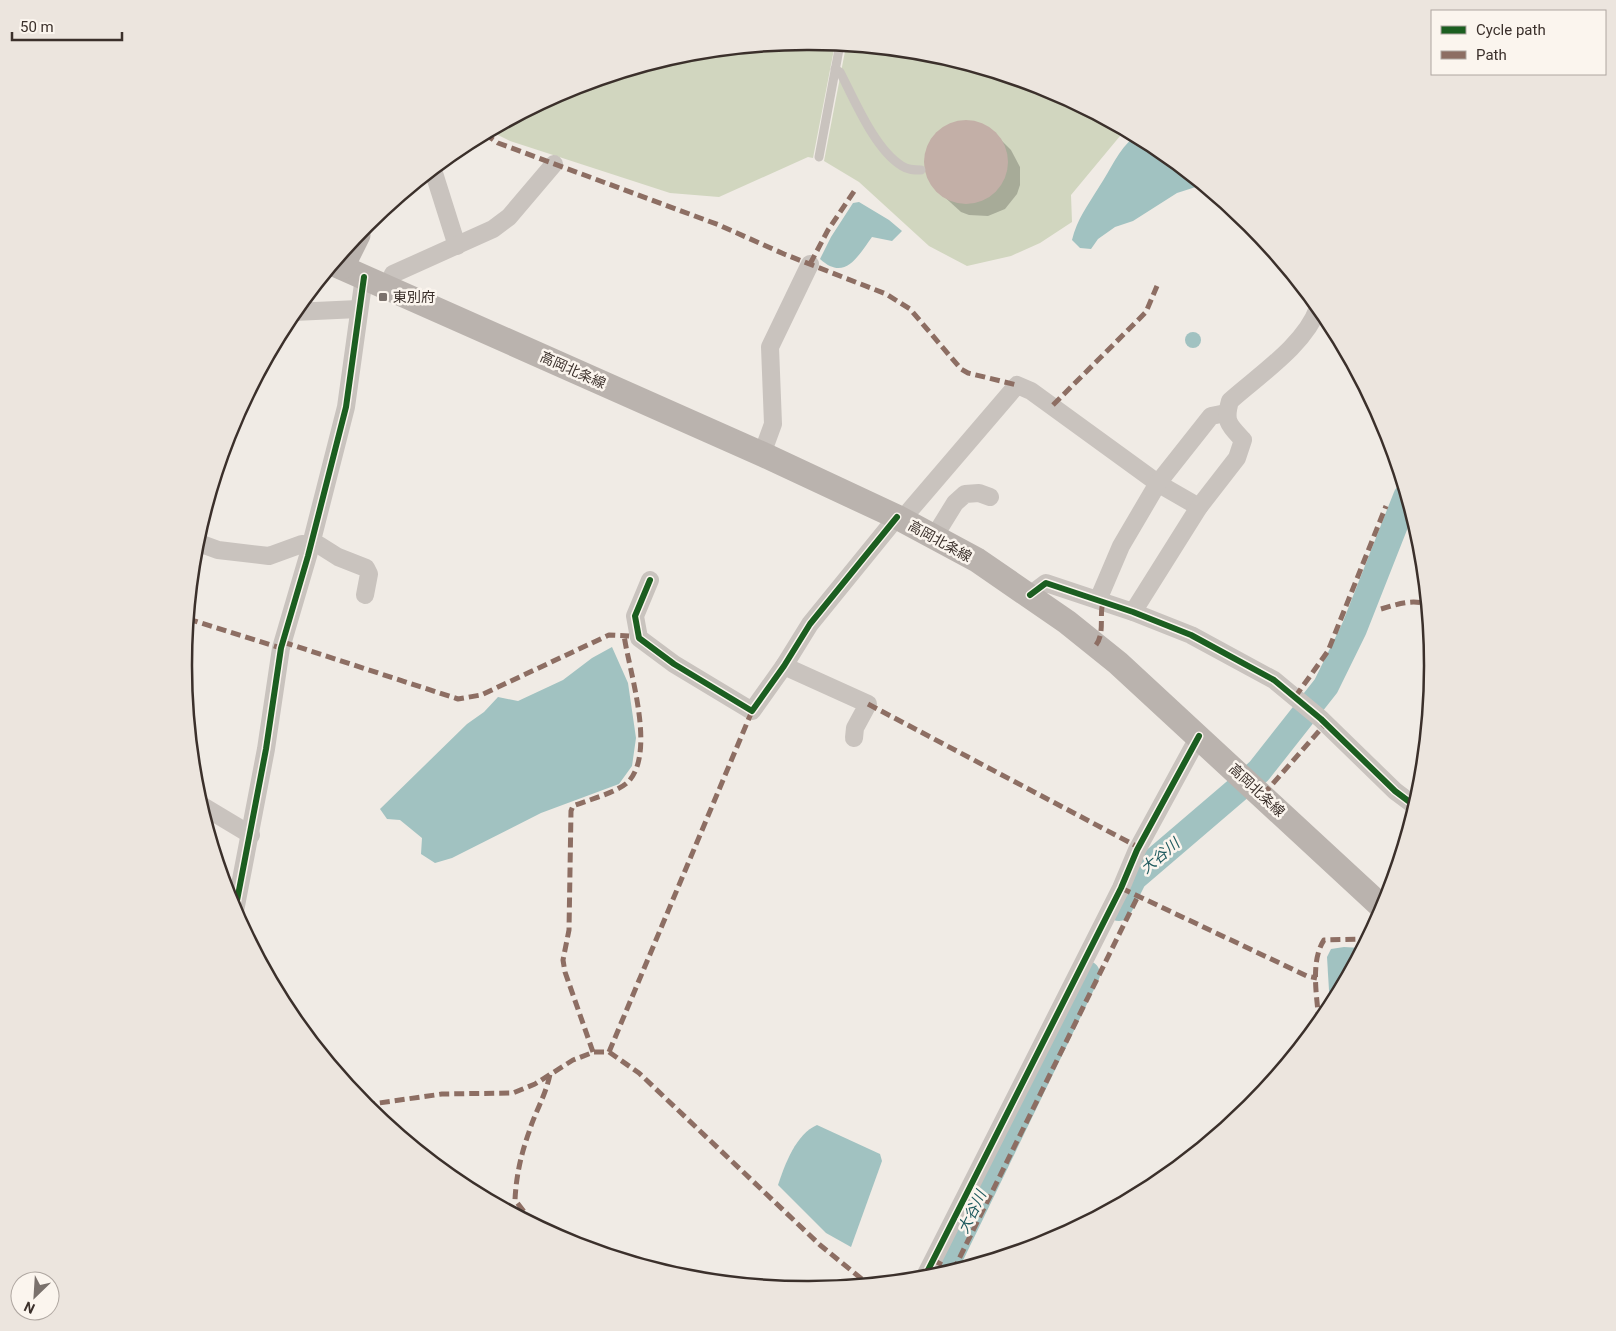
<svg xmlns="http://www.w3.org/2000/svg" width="1616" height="1331" font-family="Roboto,'Noto Sans JP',sans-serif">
<rect width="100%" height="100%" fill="#f0ebe5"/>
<g fill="#d1d6bf">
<path d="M808,41l27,3 -22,114 -5,-1 -89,40 -49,-4 -160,-52 -20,-10 79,-42 117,-36z"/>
<path d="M846,46l154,29 47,14 78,41 -54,65 1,27 -32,21 -29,13 -44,10 -38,-20 -70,-64 -35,-21z"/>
</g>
<g fill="#a1c2c1">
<path d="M1135,136l20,11 47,38 -25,8 -44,28 -18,6 -17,12 -7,10 -11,-1 -8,-8c5,-21 16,-35 27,-53 12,-18 19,-37 36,-51z"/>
<path d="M859,202l30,18 13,11 -10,10 -20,-4c-14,19 -27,45 -52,22l11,-22 22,-34z"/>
<circle cx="1193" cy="340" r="8"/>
<path d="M612,647l16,36 8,55 -4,28 -13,18 -78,29 -89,45 -17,5 -14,-9 1,-16 -22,-18 -13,-1 -7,-10 87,-85 17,-12 14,-15 20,4 45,-21 29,-22z"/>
<path d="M1344,947l17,1 -31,59 -3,-50 4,-8z"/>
<path d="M817,1125l63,29 2,7 -31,86 -25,-14 -48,-48c7,-21 18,-51 39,-60z"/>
</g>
<path fill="#0003" d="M973,122l17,7 21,21 9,17v18l-3,9 -12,15 -17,7 -19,-1 -8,-3 -22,-20 -11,-16 -2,-19 2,-9 10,-15 16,-10z"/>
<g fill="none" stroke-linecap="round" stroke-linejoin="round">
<g stroke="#a1c2c1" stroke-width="26">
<path d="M1119,908l15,-30 125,-107 67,-85 28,-57 52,-132"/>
<path d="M942,1274l145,-300"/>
</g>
</g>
<circle fill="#c3afa7" cx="966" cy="162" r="42"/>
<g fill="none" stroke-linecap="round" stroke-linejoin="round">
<g stroke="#c9c3be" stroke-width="9">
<path d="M910,51l36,7"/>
<path d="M835,69l5,3c14,27 35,78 62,94 6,4 12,4 19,4"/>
<path d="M819,157l21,-113"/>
</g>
<g stroke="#c9c3be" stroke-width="18">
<path d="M433,170l24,76"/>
<path d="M387,287l6,-13 100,-45 16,-12 45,-53"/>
<path d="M294,312l64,-3"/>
<path d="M762,454l11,-30 -3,-77 40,-83"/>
<path d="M905,521l5,-11 107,-125 14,6 128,93 40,23"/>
<path d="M934,537l21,-34 10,-9 14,-1 11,4"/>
<path d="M196,542l22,8 51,6 33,-12 17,1 19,12 28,11 3,6 -4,21"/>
<path d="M650,580l-15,36 4,22 35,26 78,47 32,-45 26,-42 87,-107"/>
<path d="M1030,595l16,-12 87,29 58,23 83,45 47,39 74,72 20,15"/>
<path d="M1098,600l23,-54 37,-63 53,-67 15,-3"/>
<path d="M1133,612l66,-105 38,-49 6,-18c-14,-15 -19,-18 -13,-39 29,-26 75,-56 88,-93"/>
<path d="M784,666l84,38 -13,24 -1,10"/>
<path d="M201,805l50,30"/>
<path d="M235,911l31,-162 15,-101 27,-92 38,-149 18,-130"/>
<path d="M924,1278l197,-390 16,-38 62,-114"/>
</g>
<g stroke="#bab3ae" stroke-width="25">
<path d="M334,264l428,190 135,63 80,43 90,62 51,41 265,245"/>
<path d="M342,267l16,-32"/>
</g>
<g stroke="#8d6e63" stroke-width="5" stroke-dasharray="10 5" stroke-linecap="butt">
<path d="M485,134l13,9 221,82 65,29 102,40 24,15 51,60 7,4 49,12"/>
<path d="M810,264l18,-34 27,-40"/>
<path d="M1053,405l93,-93 11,-26"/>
<path d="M1381,609c14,-4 30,-10 45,-5"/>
<path d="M188,619l93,29"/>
<path d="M283,642l175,57 23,-4 128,-60 20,1"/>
<path d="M1096,645c9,-12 3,-29 7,-43"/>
<path d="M1295,697l33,-46 58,-145"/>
<path d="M868,704l270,143"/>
<path d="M1263,795l63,-72"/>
<path d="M1121,888l186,88 10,2"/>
<path d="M1319,1022c-2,-25 -9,-61 5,-82l42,-1"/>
<path d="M593,1052l-28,-80 -2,-12 6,-30 2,-119 2,-5c15,-6 46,-14 56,-25 27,-31 0,-110 -5,-146"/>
<path d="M609,1052l143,-341"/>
<path d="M365,1105l77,-11 71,-1 22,-9 38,-24 21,-8h15l30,21 181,172 48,39"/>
<path d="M533,1223l-18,-23c1,-23 6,-46 14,-68 6,-20 17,-37 21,-58"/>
<path d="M933,1260l21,11"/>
<path d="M953,1271l185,-375"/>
</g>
<g stroke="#fbf5ee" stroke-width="9">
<g id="cycleway">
<path d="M650,580l-15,36 4,22 35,26 78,47 32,-45 26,-42 87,-107"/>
<path d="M1030,595l16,-12 87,29 58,23 83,45 47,39 74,72 20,15"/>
<path d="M235,911l31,-162 15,-101 27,-92 38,-149 18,-130"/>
<path d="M924,1278l197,-390 16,-38 62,-114"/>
</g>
</g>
<use href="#cycleway" stroke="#1b5e20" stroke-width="6"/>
</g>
<rect fill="#7a716c" stroke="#fbf5ee" stroke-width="2" x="378" y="292" width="10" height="10" rx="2.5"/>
<g text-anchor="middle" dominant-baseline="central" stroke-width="5" stroke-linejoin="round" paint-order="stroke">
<g font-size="14" fill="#3b302b" stroke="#fbf5ee" text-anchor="start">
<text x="393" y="297">東別府</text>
</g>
<g font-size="14" fill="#3b302b" stroke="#fbf5ee">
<text transform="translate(573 370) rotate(24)">高岡北条線</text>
<text transform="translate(940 541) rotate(29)">高岡北条線</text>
<text transform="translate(1257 790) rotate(43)">高岡北条線</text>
</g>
<g font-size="15" font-style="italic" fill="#1f5a5e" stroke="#fbf5ee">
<text transform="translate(1160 856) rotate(-40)">大谷川</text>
<text transform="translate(972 1212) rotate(-64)">大谷川</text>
</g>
</g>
<path d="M0 0H1616V1331H0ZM807 50H809A615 615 0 0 1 1424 665V666A615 615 0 0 1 809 1281H807A615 615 0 0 1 192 666V665A615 615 0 0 1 807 50Z" fill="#ece5de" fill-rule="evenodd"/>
<path fill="none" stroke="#3b302b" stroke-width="2.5" d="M807 50H809A615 615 0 0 1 1424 665V666A615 615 0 0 1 809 1281H807A615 615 0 0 1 192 666V665A615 615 0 0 1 807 50Z"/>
<rect x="1431" y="10" width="175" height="65" fill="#fbf5ee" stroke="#aea6a0"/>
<rect x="1441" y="26" width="25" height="8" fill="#1b5e20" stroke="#aea6a0"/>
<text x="1476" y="35" font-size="15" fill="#3b302b">Cycle path</text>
<rect x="1441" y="51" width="25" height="8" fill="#8d6e63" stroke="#aea6a0"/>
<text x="1476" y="60" font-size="15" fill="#3b302b">Path</text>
<g transform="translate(35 1296) rotate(205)"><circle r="24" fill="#fbf5ee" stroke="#aea6a0"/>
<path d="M0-4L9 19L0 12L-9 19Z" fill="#7a716c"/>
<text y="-8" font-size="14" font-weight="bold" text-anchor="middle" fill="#3b302b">N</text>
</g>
<path d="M12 32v8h110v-8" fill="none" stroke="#3b302b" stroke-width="2.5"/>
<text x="20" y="32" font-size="15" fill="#3b302b" stroke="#fbf5ee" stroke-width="4" paint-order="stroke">50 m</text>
</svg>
